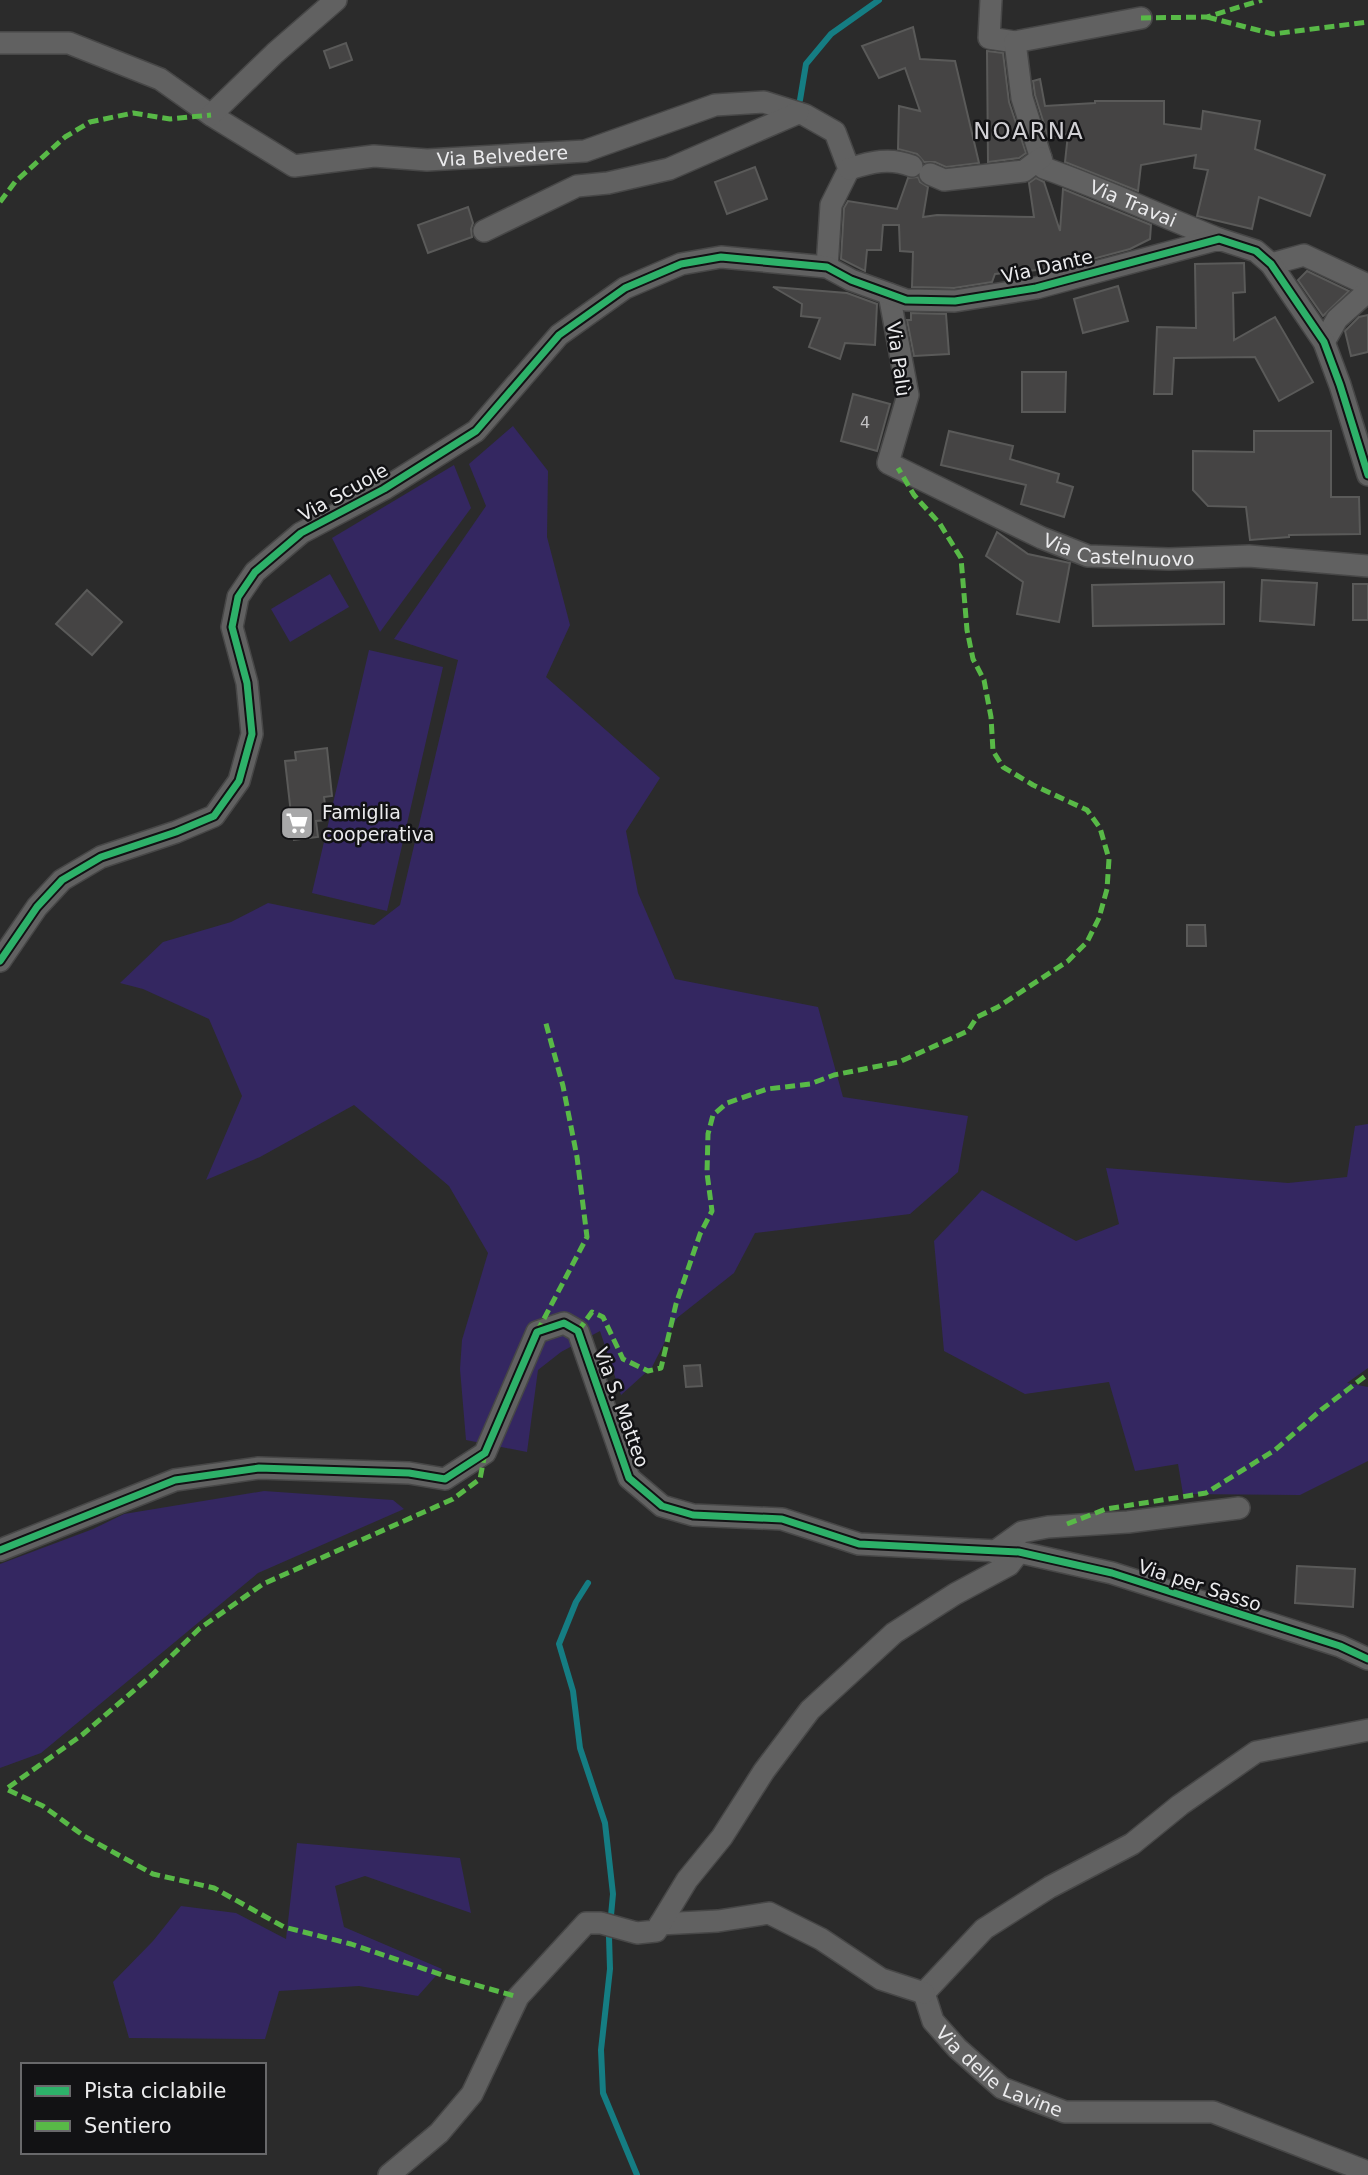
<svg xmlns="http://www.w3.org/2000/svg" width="1368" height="2175" font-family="'DejaVu Sans',sans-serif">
<rect width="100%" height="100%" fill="#2b2b2b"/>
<g fill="#342761">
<path d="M513,426l35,45 -1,66 23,88 -24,52 114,101 -34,53 12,62 37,86 143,28 25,90 125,19 -10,56 -48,42 -155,19 -21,40 -57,45 -25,49 -31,28 -21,-64 -39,21 -23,18 -11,82 -61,-12 -6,-71 2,-29 26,-87 -39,-67 -95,-81 -94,52 -54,23 36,-84 -33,-77 -66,-30 -23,-6 43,-41 68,-20 37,-19 106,22 26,-20 58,-245 -64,-21 92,-133 -17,-42z"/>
<path d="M454,465l17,43 -91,124 -48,-94z"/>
<path d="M330,574l19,33 -59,35 -19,-33z"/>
<path d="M369,650l74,17 -56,244 -75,-18z"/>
<path d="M1368,1124v244l-21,15 21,4v74l-68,34 -117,-1 -5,-30 -43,7 -26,-89 -84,12 -81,-43 -10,-110 48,-51 94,51 43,-17 -13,-56 182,15 59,-6 8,-51z"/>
<path d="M264,1491l129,9 11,9 -146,64 -217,180 -41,15v-204l93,-35 31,-15z"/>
<path d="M297,1843l163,15 11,55 -106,-37 -30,10 9,41 98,42 -24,27 -59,-10 -80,5 -14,48 -136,-1 -16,-56 40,-41 28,-35 55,7 50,26z"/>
</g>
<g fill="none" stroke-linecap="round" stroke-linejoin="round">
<g stroke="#157d83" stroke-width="6">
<path d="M800,100l6,-36 25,-30 48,-34"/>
<path d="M588,1583l-12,19 -17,42 14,47 7,57 25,75 8,71 -4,43 1,32 -9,81 2,43 34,82"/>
</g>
</g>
<g fill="#454444" stroke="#5a5a59" stroke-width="2">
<path d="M913,27l7,32 35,2 24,102 -33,4 -11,-5h-11l-7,-8 -19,-5 1,-43 21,5 -15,-43 -26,10 -17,-32z"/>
<path d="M346,43l6,17 -22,8 -6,-17z"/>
<path d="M987,51l16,2 6,49 17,51 -7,5 -31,4z"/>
<path d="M1040,79l5,27 50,-3v-2h69v23l37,5 2,-18 57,10 -5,28 70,26 -15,41 -51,-19 -7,32 -55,-13 11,-46 -14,-2 2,-13 -55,10 -3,26 -73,-29 3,-28 -20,3 -13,-42 -2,-14z"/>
<path d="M755,167l12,32 -40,15 -12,-32z"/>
<path d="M918,177l2,5 8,5 -5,30 14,-2 97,2 -5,-34 7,-5 8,4 16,49 3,-42 88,36 -1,14 -20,10 -71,19 -64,6 -3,8 -38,6 -42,-1 1,-35 -13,-1 -1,-26h-16l-2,25h-14l-2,21 -24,-12 3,-51 4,-7 49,8 11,-31z"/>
<path d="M468,207l5,16 -2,6 1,8 -44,16 -10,-28z"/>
<path d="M1244,263l1,29 -12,1 1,47 41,-23 38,65 -34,19 -24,-44 -81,1 -2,36h-18l3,-67 39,1 -1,-64z"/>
<path d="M1307,271l42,20 -26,25 -25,-36z"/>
<path d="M1118,286l10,35 -45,12 -9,-34z"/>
<path d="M773,287l74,6 30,11 -2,41 -30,-2 -5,16 -31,-12 11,-29 -19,-2 1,-12z"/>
<path d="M911,313l35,1 3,40 -35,2 -7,-36h4z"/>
<path d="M1368,315v37l-17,4 -6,-25 14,-14z"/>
<path d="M1022,372h44l-1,40h-43z"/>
<path d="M853,394l37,10 -13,47 -36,-10z"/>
<path d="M949,431l64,15 -3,13 49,15 -2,8 16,5 -9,30 -43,-13 5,-19 -85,-20z"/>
<path d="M1254,431h77v66h28l1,37 -71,1v2l-39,3 -4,-33 -38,-1 -15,-16v-39l61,1z"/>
<path d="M997,532l31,22 42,9 -11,59 -42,-8 6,-32 -37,-26z"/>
<path d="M1262,580l55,3 -3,42 -54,-4z"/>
<path d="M1224,582v42l-131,2 -1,-41z"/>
<rect x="1353" y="584" width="15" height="36"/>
<path d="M87,590l35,32 -30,33 -36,-31z"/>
<path d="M327,748l5,48 -8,1 3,23 -11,1 2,16 -24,3 -9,-79 11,-1 -1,-8z"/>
<path d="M1187,925h18l1,21h-19z"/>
<path d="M700,1365l2,21 -16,1 -2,-21z"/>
<path d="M1297,1566l58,3 -2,38 -58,-4z"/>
</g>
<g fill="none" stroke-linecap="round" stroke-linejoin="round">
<g stroke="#474747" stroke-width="24">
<g id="minor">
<path d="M991,0l-2,38 26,4"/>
<path id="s1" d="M1141,18l-126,24 7,56 22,70c60,21 117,48 175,71"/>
<path id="s2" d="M0,43h69l91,36 51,36 83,51 80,-10 53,4 158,-9 130,-46 49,-3 41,13 30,17 14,37 -18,36 -4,62"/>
<path d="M211,115l64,-62 61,-53"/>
<path d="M849,169c22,-7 41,-12 63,-3"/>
<path d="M930,174l14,6 80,-9 17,-13"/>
<path d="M484,231l93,-45 31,-3 61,-14 129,-56"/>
<path d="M1271,264l33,-9 64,30"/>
<path id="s3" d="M889,294l19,101 -20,68 154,75 46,18 81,3 80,-3 119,10"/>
<path d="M1324,342l13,-23 31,-28"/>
<path d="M0,961l37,-54 25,-27 39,-23 75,-25 38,-16 25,-35 13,-47 -5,-51 -15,-56 6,-30 17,-25 46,-39 83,-44 92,-58 83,-96 66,-47 56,-24 40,-7 106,10 24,13 55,20 49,1 81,-13 183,-49 37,12 15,13 53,78 16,43 28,90"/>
<path d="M0,1550l175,-70 84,-12 150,5 36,6 40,-26 52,-121 27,-9 14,8 51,147 33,28 31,9 89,4 77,25 160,8 93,21 228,73 28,13"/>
<path d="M994,1552l28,-20 26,-5 80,-5 111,-14"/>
<path id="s4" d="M1368,1730l-112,22 -76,53 -48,39 -82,43 -66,42 -60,64 9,28 24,27 45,40 63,24h148l155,60"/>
<path d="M660,1924l58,-3 51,-8 52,26 60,40 43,14"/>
<path d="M389,2175l50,-42 33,-39 46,-97 68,-74h15l36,10 19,-2 31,-51 35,-43 42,-66 46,-61 84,-77 61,-39 54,-29 10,-13"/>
</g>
</g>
<use href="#minor" stroke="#616161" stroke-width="21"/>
<g stroke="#58b947" stroke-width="5" stroke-dasharray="10 5" stroke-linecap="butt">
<path d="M1207,17l66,17 95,-12"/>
<path d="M1141,18l66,-1 55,-17"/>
<path d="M0,202l15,-20 50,-45 25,-15 43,-9 37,6 41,-4"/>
<path d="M578,1331l14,-19 11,5 20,42 25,12 13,-3 15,-64 24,-70 12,-23 -5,-38 1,-39 5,-19 14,-12 40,-14 43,-5 24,-9 65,-13 69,-31 9,-14 21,-10 70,-46 19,-19 12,-24 8,-29 2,-30 -9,-31 -13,-18 -54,-25 -30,-18 -10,-16 -2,-34 -7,-37 -11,-21 -6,-29 -6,-72 -21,-34 -26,-29 -16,-27"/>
<path d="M537,1332l50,-95 -10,-80 -14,-71 -18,-66"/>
<path d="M485,1453l-5,26 -27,20 -190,85 -64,45 -47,46 -70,60 -76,54 37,17 41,30 69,38 61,14 70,39 67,17 97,33 70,20"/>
<path d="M1067,1524l39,-15 100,-16 69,-43 46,-40 47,-36"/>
</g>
<g stroke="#121214" stroke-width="11">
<g id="cycleway">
<path d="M0,961l37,-54 25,-27 39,-23 75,-25 38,-16 25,-35 13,-47 -5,-51 -15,-56 6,-30 17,-25 46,-39 83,-44 92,-58 83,-96 66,-47 56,-24 40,-7 106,10 24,13 55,20 49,1 81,-13 183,-49 37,12 15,13 53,78 16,43 28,90"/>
<path d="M0,1550l175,-70 84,-12 150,5 36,6 40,-26 52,-121 27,-9 14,8 51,147 33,28 31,9 89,4 77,25 160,8 93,21 228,73 28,13"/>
</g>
</g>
<use href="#cycleway" stroke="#2db169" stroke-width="7"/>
</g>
<defs>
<g id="supermarket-square" transform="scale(1.75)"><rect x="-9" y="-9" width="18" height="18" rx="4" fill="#a8a8a9" stroke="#121214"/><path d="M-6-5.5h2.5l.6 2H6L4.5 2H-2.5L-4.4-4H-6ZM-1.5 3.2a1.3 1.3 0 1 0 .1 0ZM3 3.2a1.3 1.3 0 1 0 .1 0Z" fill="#fff"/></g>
</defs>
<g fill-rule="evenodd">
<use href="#supermarket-square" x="297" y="823"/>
</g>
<g text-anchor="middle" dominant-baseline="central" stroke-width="5" stroke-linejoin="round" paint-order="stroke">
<g font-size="16" fill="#c2c1c3">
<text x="865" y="422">4</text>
</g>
<g font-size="19" fill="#ebebed" stroke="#121214">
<text stroke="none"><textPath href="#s2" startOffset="536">Via Belvedere</textPath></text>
<text stroke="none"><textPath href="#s1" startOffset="354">Via Travai</textPath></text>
<text transform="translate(1047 266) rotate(-13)">Via Dante</text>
<text transform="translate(899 359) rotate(82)">Via Palù</text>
<text transform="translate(343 492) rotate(-29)">Via Scuole</text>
<text stroke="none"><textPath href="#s3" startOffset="424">Via Castelnuovo</textPath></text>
<text transform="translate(622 1407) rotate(70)">Via S. Matteo</text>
<text transform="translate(1200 1585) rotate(18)">Via per Sasso</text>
<text stroke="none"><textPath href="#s4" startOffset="642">Via delle Lavine</textPath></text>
</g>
<g font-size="19" fill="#ebebed" stroke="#121214" text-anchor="start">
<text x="322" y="812">Famiglia<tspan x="322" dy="22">cooperativa</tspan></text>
</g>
<g font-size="23" letter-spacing="2" fill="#d1d0d4" stroke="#121214">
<text x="1029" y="131">NOARNA</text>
</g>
</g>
<rect x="21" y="2063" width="245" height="91" fill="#121214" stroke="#69696b" stroke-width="2"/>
<rect x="35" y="2086" width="35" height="10" fill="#2db169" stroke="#69696b" stroke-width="2"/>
<text x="84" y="2098" font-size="21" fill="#ebebed">Pista ciclabile</text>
<rect x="35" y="2121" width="35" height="10" fill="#58b947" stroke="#69696b" stroke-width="2"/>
<text x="84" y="2133" font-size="21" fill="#ebebed">Sentiero</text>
</svg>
